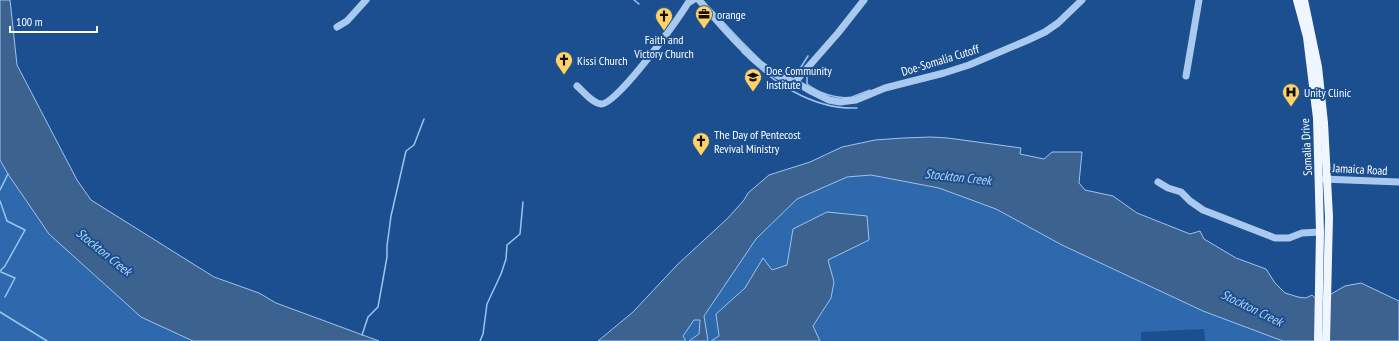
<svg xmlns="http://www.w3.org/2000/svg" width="1399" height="341" font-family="'PT Sans Narrow',sans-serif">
<rect width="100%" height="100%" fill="#1b4f8f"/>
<g fill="#2e69ad">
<path d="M0,160l8,14 133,143 52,24h-193z"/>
<path d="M871,175l68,13 57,21 66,36 141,66 80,30h-78l-1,-12 -63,3v9h-321l-7,-15 18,-28 3,-16 -6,-22 -35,-31 -6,36 -15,5 -9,-12 -18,30 -29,26 3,22 -8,5h-3l-4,-25 52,-77 41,-40 50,-22z"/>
<path d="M694,320h7l-2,14 -10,7h-3l-3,-5z"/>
</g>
<g fill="#3c6290" stroke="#9cc4f0">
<path d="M0,0h10l7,65 60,115 14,20 123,77 45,16 17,10 103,38h-186l-52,-24 -92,-83 -41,-60 -8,-14z"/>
<path d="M931,137l17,1 73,10 -1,6 24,5 8,-7h30l-3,31 6,7 28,6 24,17 53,21 10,-3 4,8 32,19 30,11 9,14 10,10 13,4 8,1 6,-3 3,3 11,-1 19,-11 16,-3 38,18v40h-116l-80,-30 -141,-66 -66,-36 -57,-21 -68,-13 -24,2 -50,22 -41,40 -52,77 4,25h-19l10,-7 1,-14h-6l-11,16 3,5h-88l35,-29 44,-47 51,-47 16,-18 4,-7 21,-18 41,-13 32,-15 33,-7 28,-2z"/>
<path d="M827,212l40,4 2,24 -41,20 6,22 -3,16 -18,28 7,15h-109l8,-5 -3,-22 29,-26 18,-30 9,12 15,-5 6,-36z"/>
</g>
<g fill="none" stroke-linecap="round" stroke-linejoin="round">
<g stroke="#9cc4f0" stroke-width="1.5">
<path d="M634,0l5,4"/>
<path d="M710,8l31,33 19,19"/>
<path d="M742,52c30,30 71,58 115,56"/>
<path d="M768,66l19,9h9l12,-19"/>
<path d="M810,70l-3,6v8c12,9 31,16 45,13 6,-2 13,-5 18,-7"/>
<path d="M0,190l8,-16"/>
<path d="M0,201l7,20 18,9 -20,36 -5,5"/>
<path d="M1,272l14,6 -10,19"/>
<path d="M0,312l47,29"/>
<path d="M362,335l6,-18 10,-10 9,-50v-11l4,-30 15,-65 8,-6 10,-26"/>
<path d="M480,341l3,-7 4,-30 14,-30 5,-15 1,-14 13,-11 3,-32"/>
</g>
<g stroke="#a9c9ee" stroke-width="7">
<path d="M699,0c22,25 62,76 96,82l43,-49 26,-33"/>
<path d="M337,27l10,-6 19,-21"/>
<path d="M1186,76l13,-76"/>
<path d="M795,82l14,8 20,10 11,2 16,-2 29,-12 59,-15 25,-8 59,-25 17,-8 13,-9 24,-23"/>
<path d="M577,86c6,5 15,17 24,18 16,1 77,-85 87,-101l5,-3"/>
<path d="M1322,179l77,3"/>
<path d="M1158,182l10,6 13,4 9,9 13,9 72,28h14l13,-5 18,-1"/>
</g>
<g stroke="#f0f6ff" stroke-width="8">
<path d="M1297,0l10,37 10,81 3,114 -2,109"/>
<path d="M1304,0l14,67 6,56 5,94 -3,124"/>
</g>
</g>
<defs>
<g id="office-pin" transform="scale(0.9)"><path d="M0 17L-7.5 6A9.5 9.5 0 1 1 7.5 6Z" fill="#ffd166" stroke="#1b4f8f"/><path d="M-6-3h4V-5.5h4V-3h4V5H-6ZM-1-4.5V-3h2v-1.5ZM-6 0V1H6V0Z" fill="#111"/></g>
<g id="church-pin" transform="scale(0.9)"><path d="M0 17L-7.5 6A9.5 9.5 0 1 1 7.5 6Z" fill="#ffd166" stroke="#1b4f8f"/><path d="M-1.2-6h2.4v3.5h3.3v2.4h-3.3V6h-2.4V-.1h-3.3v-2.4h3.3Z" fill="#111"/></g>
<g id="university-pin" transform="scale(0.9)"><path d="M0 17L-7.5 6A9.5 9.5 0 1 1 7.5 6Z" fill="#ffd166" stroke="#1b4f8f"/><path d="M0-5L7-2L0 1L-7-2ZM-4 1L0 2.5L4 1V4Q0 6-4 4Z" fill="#111"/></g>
<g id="hospital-pin" transform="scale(0.9)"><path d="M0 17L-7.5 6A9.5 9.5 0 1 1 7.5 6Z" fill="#ffd166" stroke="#1b4f8f"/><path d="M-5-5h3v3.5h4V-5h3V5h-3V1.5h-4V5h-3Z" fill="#111"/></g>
</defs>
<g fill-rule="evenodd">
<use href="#office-pin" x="704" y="14"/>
<use href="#church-pin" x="664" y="16"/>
<use href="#church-pin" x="564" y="60"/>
<use href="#university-pin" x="753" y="77"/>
<use href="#hospital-pin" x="1291" y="92"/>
<use href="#church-pin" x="701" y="141"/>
</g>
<g text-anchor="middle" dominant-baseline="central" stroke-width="4" stroke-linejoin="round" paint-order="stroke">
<g font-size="12" fill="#fff" stroke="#1b4f8f" text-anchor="start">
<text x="717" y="14">orange</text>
<text x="664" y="39" text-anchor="middle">Faith and<tspan x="664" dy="14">Victory Church</tspan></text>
<text x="577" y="60">Kissi Church</text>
<text x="766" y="70">Doe Community<tspan x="766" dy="14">Institute</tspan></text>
<text x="1304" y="92">Unity Clinic</text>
<text x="714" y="134">The Day of Pentecost<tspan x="714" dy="14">Revival Ministry</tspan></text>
</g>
<g font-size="12" fill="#fff" stroke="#1b4f8f">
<text transform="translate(940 60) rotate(-17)">Doe-Somalia Cutoff</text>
<text transform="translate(1306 147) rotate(-93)">Somalia Drive</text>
<text transform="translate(1360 169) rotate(3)">Jamaica Road</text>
</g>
<g font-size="13" font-style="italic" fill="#b5d3f5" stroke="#1b4f8f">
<text transform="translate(958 177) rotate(6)">Stockton Creek</text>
<text transform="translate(104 252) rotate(39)">Stockton Creek</text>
<text transform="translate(1252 308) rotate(26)">Stockton Creek</text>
</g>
</g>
<path d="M10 26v6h87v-6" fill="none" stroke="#ffffff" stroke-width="2"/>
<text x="16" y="26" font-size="12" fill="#ffffff" stroke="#1b4f8f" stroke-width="3" paint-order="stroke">100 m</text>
</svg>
